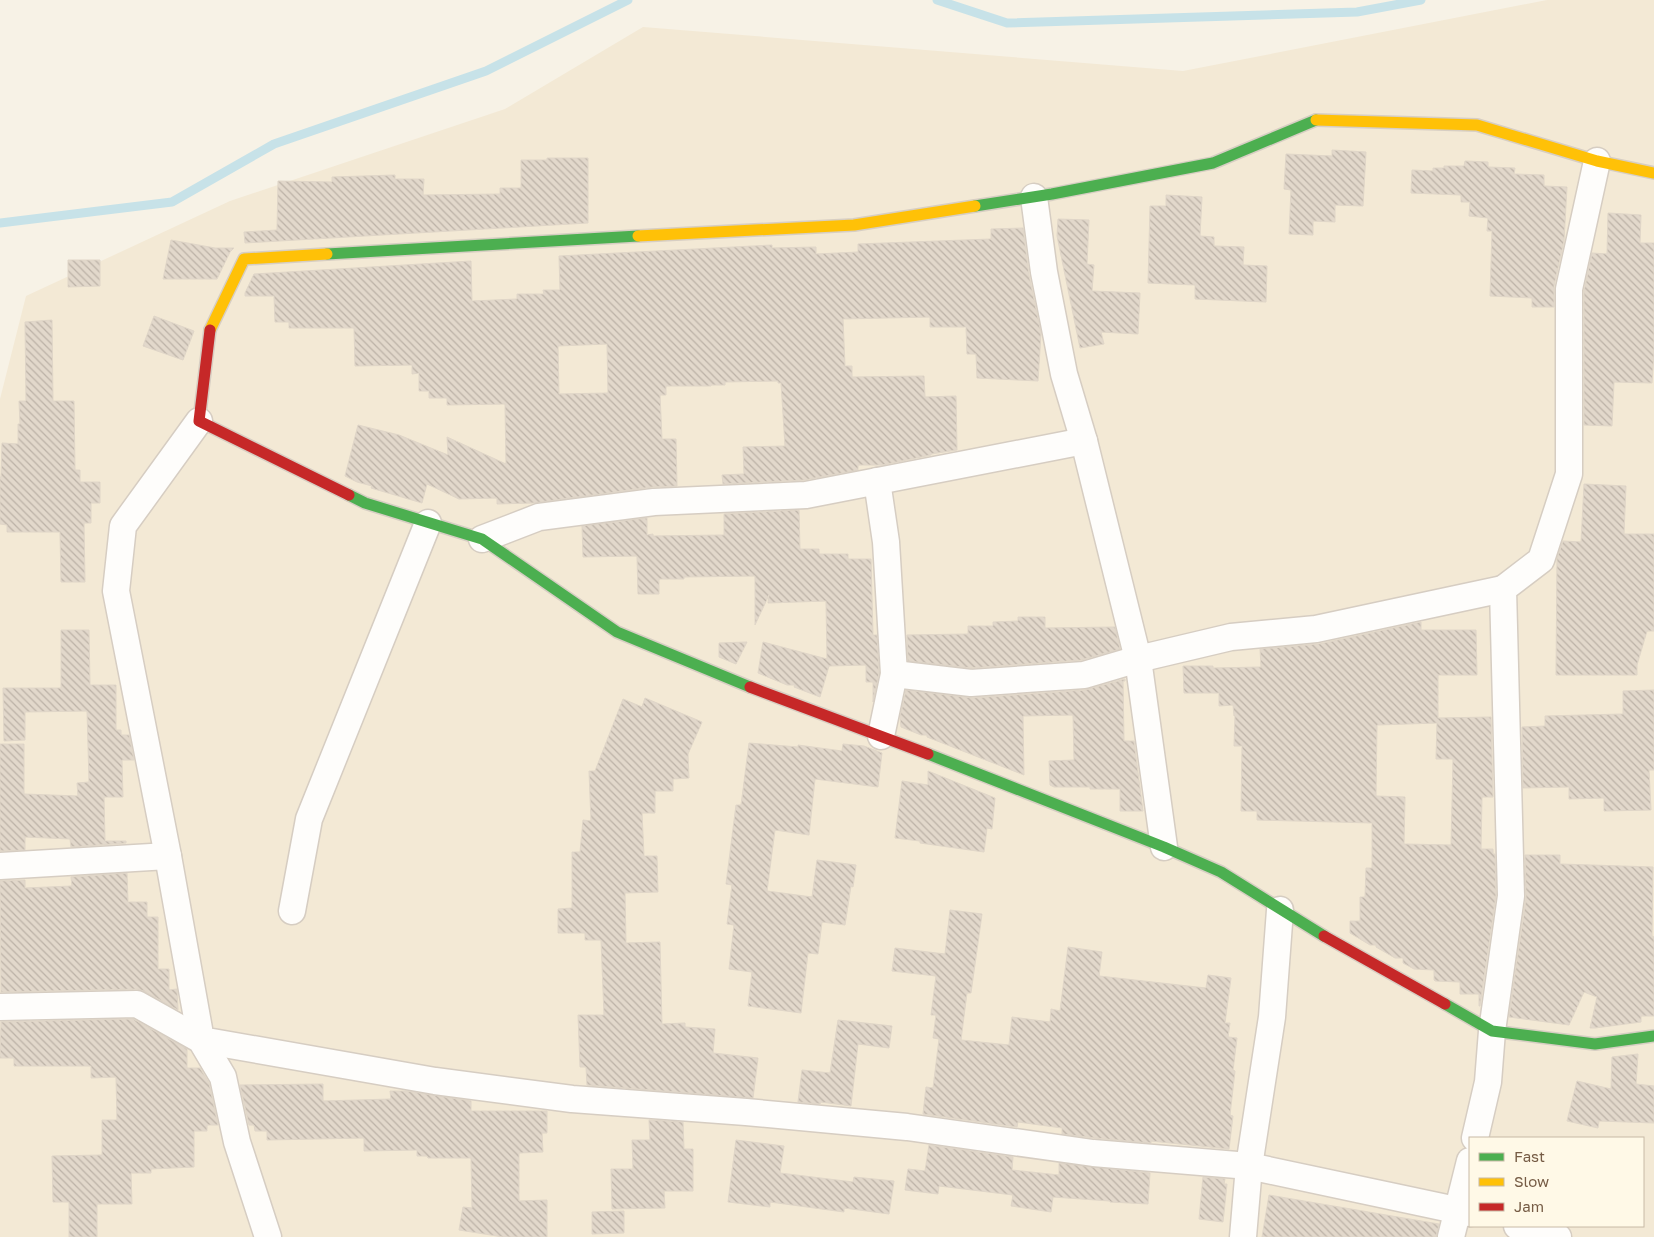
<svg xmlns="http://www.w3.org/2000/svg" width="1654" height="1237" font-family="'Golos Text',sans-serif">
<defs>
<pattern id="building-back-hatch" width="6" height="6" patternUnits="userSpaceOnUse" patternTransform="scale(1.25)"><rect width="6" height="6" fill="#e2d8cb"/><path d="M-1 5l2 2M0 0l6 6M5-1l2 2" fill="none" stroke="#bcb2a7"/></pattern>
</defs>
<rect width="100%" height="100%" fill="#f7f2e6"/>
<path fill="#f3e9d5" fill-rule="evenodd" d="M1547,0h107v1237h-1654v-838l26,-103 204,-95 275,-92 138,-82 540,44zM1470,1138h173v88h-173z"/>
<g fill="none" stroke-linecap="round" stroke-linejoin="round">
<g stroke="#c7e2e8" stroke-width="9">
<path d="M937,0l70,23 350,-11 64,-12"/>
<path d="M0,223l172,-21 102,-58 212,-73 142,-71"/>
</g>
</g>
<g fill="url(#building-back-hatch)" stroke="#e0d6c8" fill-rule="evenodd">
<path d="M1332,150l34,2 -3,54 -28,-1v17l-22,-1v14l-24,-1 2,-44 -7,-1 2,-35 46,2z"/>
<path d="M547,158h41v65l-343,20 -1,-11 33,-2 1,-49 54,1v-5l63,-2v4h29l-1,16 77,-1v-6h21v-28h26z"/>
<path d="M1465,161l23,1v5l27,1 -1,6 30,1v11l23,1 -3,54 -10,45v21h-22v-9l-42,-2 2,-65h-5l1,-13 -19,-2 1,-14h-9v-7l-50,-2 1,-23 21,1v-3h11v-2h20z"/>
<path d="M1166,195l36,2 -2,39 14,1v9l30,1 -1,18 24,1 -1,36 -71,-3v-14l-47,-2 2,-77h16z"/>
<path d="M1608,213l33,2 -1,28h14v111l-2,29 -38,-1 -2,44 -28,-1v-134l8,-38 15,1z"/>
<path d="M1058,219l31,1 -2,44 7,1 -2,26 48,2 -2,41 -37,-2 3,12 -24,4 -23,-112z"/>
<path d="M1023,228l6,47 12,58 -3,48 -61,-3 -1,-24h-9l-1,-27h-36v-10l-87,2 2,47h7v11l72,-1 1,21 31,-1 1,54 -26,4v1l-49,10h-24v5l-54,10 -81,4 -1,-9 22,-1 -1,-27 42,-1 -4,-63h-3v-2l-53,1v3h-14v1h-45v9h-6l2,44h14l1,47 -25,1 -119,16 -36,1v-6l-38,1 -32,-15 -5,19 -51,-15 1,-2 -15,-4 -12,-6 13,-51 41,10 49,20 -1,-18 59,27 -1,-60 -58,1v-7h-18v-7h-10v-18l-7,1v-9l-57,1 -1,-38h-65v-6h-14l-1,-26h-29v-3l9,-19 217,-13 1,40 45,-2v-5h27l-1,-4h17l-1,-34 213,-11v3l44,-1v7l42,-2v-8l133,-5v-10zM607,344l1,49 -49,1 -1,-48z"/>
<path d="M171,240l44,8h19l-4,4 -13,27h-54z"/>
<path d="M68,260h32v26l-32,1z"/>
<path d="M154,316l40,15 -11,29 -40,-14z"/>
<path d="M52,320l1,81h21l1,69h5v12h20v21h-9v20h-7l1,59h-24l-1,-50h-53v-7l-7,-1v-47h1l1,-34 16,1v-20h2l-1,-23h7l-1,-79z"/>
<path d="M1584,484l42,2 -2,48h30v97h-7l-10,34v10h-81l1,-117 6,-17 18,1z"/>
<path d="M799,510l1,39h19v5h29v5h23l2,76h4l2,38 -6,29v-20h-7v-17l-37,1 -9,31 -26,-10 1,-2h-8l-29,-12 5,-31 64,17 -1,-58 -58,2 1,-8 -14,30v-49l-71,1v2h-25v15h-21l-1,-38 -54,1 -1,-31 65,-8v17l6,-1v2l71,-1v-21z"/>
<path d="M1018,617h27v11l70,-1 5,22 -39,11 -110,8 -63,-7 -1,-26 61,-1v-8h25v-4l25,-1z"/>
<path d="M1421,622v8h55l1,45h-39v43l53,-1 2,80h-11l-1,52h12v5h2l1,41 -16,111h-1v-12h-19v-12l-25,-1 -1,-1v-10l-20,-1 -11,-6v-5h-8l-19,-11v-2h-6l-20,-12v-12h10v-24h5l1,-29h6v-45l-115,-3v-9h-16l1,-65h-8l1,-30h-1l-1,-11 -14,1v-13h-35l-1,-27h30v2l48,-1 -1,-18 59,-5zM1437,723l-1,36h17l-2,86 -47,-1 1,-47 -29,-1 1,-71z"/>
<path d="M61,630h28l1,55h26v45h5v5h8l5,25h-12l1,37h-19l1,44h21v2l-55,4 -1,-8 -45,-2v13l-25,1v-107h24v50l54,2 -1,-13 12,-1 -2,-71 -62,1v28l-21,1 -1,-53h58z"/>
<path d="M747,642l-11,22 -17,-7v-14z"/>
<path d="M1125,679v2h-2l1,60h10l9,70h-23v-22h-30v-2h-36l-4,-2 -1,-24 25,-1 -1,-45 -50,1 1,59 -97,-38v-2h-6l-20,-8 -1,-10 6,-27 66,8 113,-8z"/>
<path d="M1654,690v80h-5l2,40 -47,1v-13l-35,1v-12l-46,1 -1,-61 23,-1v-10l78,-2v-23z"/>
<path d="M645,698l57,24 -14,32 1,24 -16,1v12h-18v22h-13l2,43h13l1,36 -33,1 1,50 34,-1 2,82 23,-1v4l30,2 -2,24 45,5 -5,40 -166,-13 -1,-18h-6l-2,-52h26l-3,-75h-16v-7h-27v-24l14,-1v-56h8l3,-32 8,1 -2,-50h6l28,-72 19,8z"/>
<path d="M749,743l49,4v-2l44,6 1,-7 21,2 18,7 -4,34 -63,-8 -6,56 -34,-5 -8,61 45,6 5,-37 39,5 -3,22 -2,-1 -6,39 -23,-3 -4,32 -10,-1 -7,60 -53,-7 4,-34 -23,-3 5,-44 -7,-1 5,-39 -6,-1 10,-79h5z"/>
<path d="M928,771l67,27 -3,31 -5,-1 -3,24 -64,-9v-2l-25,-3 7,-57 26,4z"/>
<path d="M1525,855h35v9l93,3 -1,69 2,1v79h-13v6l-46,6h-5l7,-31 -13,-5 -15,33 -60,-8 17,-119z"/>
<path d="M127,873l1,29h19v15h11v52h11v21l8,-1 1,21 -34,-19 -7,-2 -136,3 -1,-111 25,-1v8l47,-2 -1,-9z"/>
<path d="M950,910l32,4 -11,79h-4l-6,47 48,5 3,-28 38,5 1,-13 9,2 8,-64 34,5 -3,24 107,12 2,-13 23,3 -6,45h5l-2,14 9,1 -4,32 2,1 -5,44 3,1 -4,33 -78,-8v2l-56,-5 -33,-4v-6l-44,-6 -1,5 -94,-13 3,-27 7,1 6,-49 -6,-1 3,-23h-5l5,-39 -44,-5 3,-23 50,6z"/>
<path d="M133,1019l54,30v19h13l9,15 9,42h-11v6h-13v36l-43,2v4h-20l1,31h-35v33h-28v-35h-16l-1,-46 50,-1v-35h15l-1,-43 -25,1v-12h-77v-8h-14l1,-36z"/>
<path d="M838,1020l54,6 -3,22 -31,-4 -7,62 -30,-4 -1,2 -22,-2 4,-32 28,3z"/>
<path d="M1638,1054l-2,30 18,2v37l-55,-2 -1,7 -31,-7 10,-40 34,8 1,-32z"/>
<path d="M323,1084v17l68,-2 -1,-8h16l65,10v10h76v22h-5l1,19 -24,1v48l28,-1v37h-44l-44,-7 4,-23 9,1 -1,-50h-43l-1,-2h-10v-6l-53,1v-13l-97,2v-9h-12l-1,-6h-5l-9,-40z"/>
<path d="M649,1120l34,2 1,27h9v42h-29l1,17 -53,1 -1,-40h22l-1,-29h18z"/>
<path d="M736,1140l48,6 -4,27 73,9 1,-5 40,4 -5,33 -45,-6v4l-74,-10v5l-42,-5z"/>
<path d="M929,1145l84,12 -1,13 47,5v-12l91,10 -2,31 -38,-2v-1l-57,-4 -2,15 -40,-6 2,-11 -74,-9 -1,8 -33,-4 3,-21 17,2z"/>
<path d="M1203,1177l22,2 -1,5h3l-4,38 -24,-3z"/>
<path d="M1269,1195l170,29 -3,13h-174z"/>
<path d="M624,1211v22l-32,1v-22z"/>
</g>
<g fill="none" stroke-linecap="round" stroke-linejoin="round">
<g stroke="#d6cdc2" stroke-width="29">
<g id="street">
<path d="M1034,197l10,75 20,102 20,67 54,218 26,188"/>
<path d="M199,421l-76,105 -7,65 52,265 33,184 234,41 137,18 174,13 161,15 186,26 156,13 221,47"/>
<path d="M877,481l9,61 8,132 -13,62"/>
<path d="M482,539l57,-22 115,-15 152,-7 278,-54"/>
<path d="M894,674l77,9 113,-8 54,-16 93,-22 85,-8 187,-40"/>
<path d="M0,866l168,-10"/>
<path d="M292,911l17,-92 119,-296"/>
<path d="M0,1007l137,-3 64,36 22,37 14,65 31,95"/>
<path d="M1475,1138l13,-56 4,-51 19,-135 -8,-307 38,-29 28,-86v-185l28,-128"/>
<path d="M1517,1226l41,11"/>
<path d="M1243,1237l6,-71 23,-149 8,-107"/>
<path d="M1451,1237l19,-76"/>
</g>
</g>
<g stroke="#d7cec3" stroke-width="14">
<g id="fast">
<path d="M975,206l77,-12 161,-31 103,-43"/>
<path d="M327,254l311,-18"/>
<path d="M349,495l16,8 117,36 135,93 133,55"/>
<path d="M928,754l236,93 57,25 103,64"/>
<path d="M1445,1004l47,27 103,13 59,-8"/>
</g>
</g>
<g stroke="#d7cec3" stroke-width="14">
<g id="slow">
<path d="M1316,120l161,5 120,36 57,12"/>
<path d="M638,236l216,-11 121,-19"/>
<path d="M210,330l34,-71 83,-5"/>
</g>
</g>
<g stroke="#d7cec3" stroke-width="14">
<g id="jam">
<path d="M210,330l-11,91 150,74"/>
<path d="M750,687l178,67"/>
<path d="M1324,936l121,68"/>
</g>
</g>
<use href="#street" stroke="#fefdfb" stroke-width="26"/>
<use href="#fast" stroke="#4caf50" stroke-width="11"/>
<use href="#slow" stroke="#ffc107" stroke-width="11"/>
<use href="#jam" stroke="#c62828" stroke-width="11"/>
</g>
<rect x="1469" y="1137" width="175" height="90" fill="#fff9e7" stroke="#c8baa6"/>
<rect x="1479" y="1153" width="25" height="8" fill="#4caf50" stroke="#c8baa6"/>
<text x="1514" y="1162" font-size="15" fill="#765c45">Fast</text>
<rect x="1479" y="1178" width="25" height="8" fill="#ffc107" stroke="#c8baa6"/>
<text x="1514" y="1187" font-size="15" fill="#765c45">Slow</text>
<rect x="1479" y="1203" width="25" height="8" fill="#c62828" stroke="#c8baa6"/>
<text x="1514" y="1212" font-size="15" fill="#765c45">Jam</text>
</svg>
